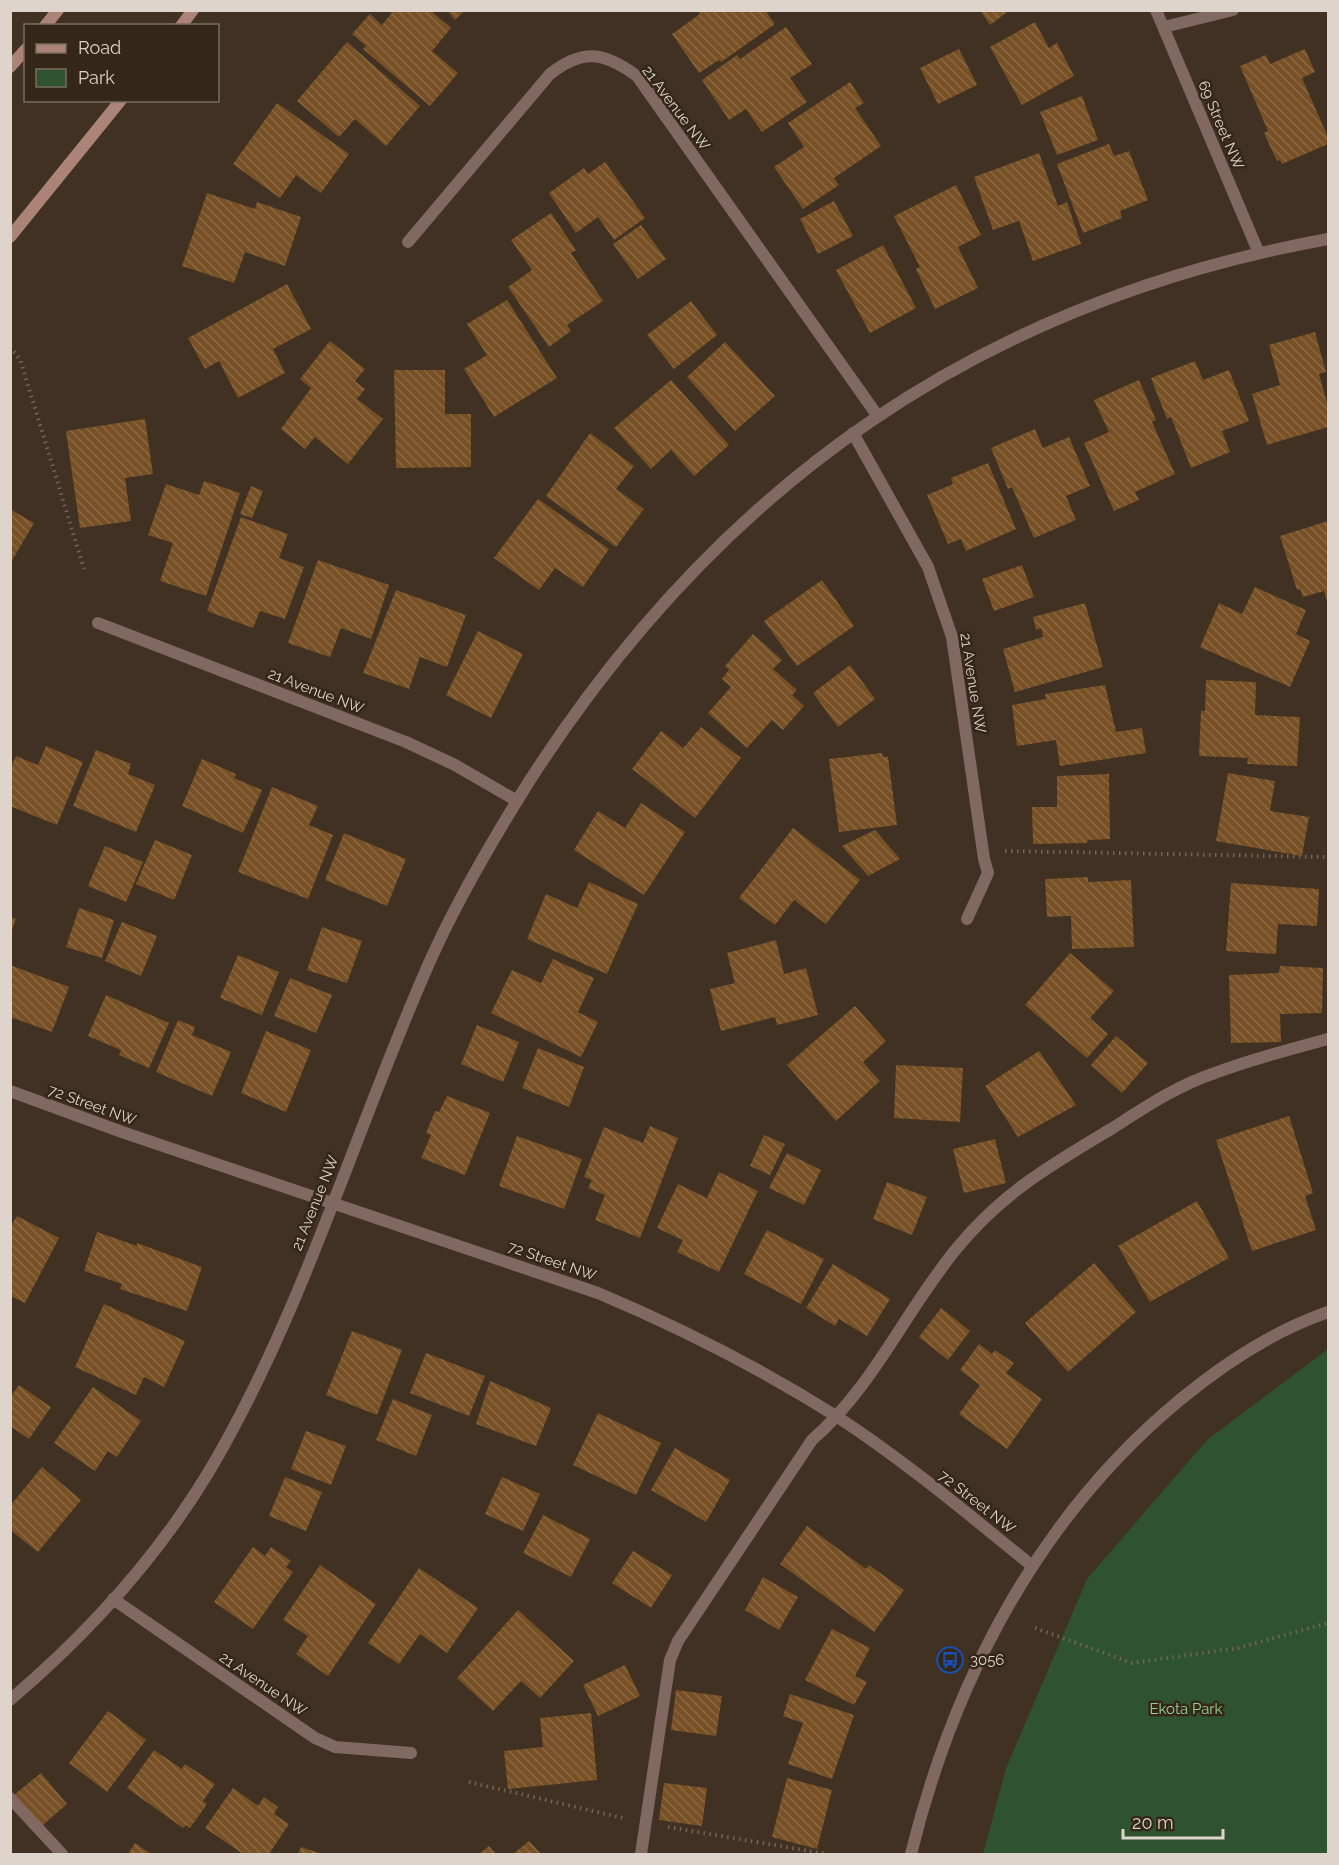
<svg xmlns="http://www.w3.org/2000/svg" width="1339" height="1865" font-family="Raleway,sans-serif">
<defs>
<pattern id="building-back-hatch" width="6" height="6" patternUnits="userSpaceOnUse" patternTransform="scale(1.5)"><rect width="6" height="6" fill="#775025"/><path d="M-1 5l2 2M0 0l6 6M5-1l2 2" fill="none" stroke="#8a6843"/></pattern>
</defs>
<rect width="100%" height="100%" fill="#403122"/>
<path fill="#2e532e" d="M1328,1349v505h-345l23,-86 81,-189 120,-139z"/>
<g fill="url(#building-back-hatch)">
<path d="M394,10h36l21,18 -19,23 26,22 -28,33 -67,-57 3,-3 -14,-12 18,-20 12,11z"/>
<path d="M447,10h18l-10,10z"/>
<path d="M698,10h67l10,14 -54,38 -2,-2 -20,13 -27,-39 28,-20z"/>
<path d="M980,10h30l-20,15z"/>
<path d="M1035,22l14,26 8,-5 17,33 -52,29 -32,-58z"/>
<path d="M786,27l26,37 -22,14 17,24 -45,30 -16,-23 -17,11 -27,-40 35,-25 3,4z"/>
<path d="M347,42l73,64 -34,40 -31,-27 -16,18 -42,-36z"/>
<path d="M959,49l18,36 -39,19 -18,-36z"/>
<path d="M1305,49l10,23 -13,6 26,59v7l-46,20 -2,-4 -3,1 -13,-28 4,-2 -28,-65 26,-11 4,9z"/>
<path d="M850,82l14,21 -9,5 26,38 -47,32 5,7 -36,24 -29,-42 30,-20 -16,-24z"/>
<path d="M1082,96l16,44 -41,15 -17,-43z"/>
<path d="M277,103l72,51 -28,39 -25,-18 -16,23 -47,-34z"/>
<path d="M1109,144l5,12 15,-5 19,49 -28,11 2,7 -39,15 -26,-69z"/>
<path d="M1039,153l19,53 9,-4 14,42 -48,17 -14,-40 -26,9 -19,-53z"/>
<path d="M605,162l40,56 -31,22 -16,-23 -22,16 -27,-40 35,-25 4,6z"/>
<path d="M956,185l25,50 -23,12 20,41 -43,21 -19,-40 4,-2 -26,-51z"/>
<path d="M207,193l48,16 2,-7 44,15 -16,49 -40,-14 -11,31 -52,-17z"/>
<path d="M834,201l19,35 -35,18 -18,-35z"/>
<path d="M551,213l25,37 -5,3 32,48 -36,24 4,6 -22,16 -41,-60 24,-17 -21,-30z"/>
<path d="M641,225l25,34 -28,20 -25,-35z"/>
<path d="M883,245l33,63 -46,25 -34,-63z"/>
<path d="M287,284l24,45 -38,20 12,24 -47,25 -19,-37 -14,8 -17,-31z"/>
<path d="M507,300l50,78 -63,39 -30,-48 23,-14 -20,-31z"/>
<path d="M691,301l26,34 -43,34 -27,-34z"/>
<path d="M1315,332l11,40 -7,2 9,33v20l-61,18 -15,-51 28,-9 -11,-40z"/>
<path d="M330,341l35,28 -10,12 10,8 -8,10 26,20 -35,45 -33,-27 -10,12 -24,-20 30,-41 -11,-9z"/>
<path d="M725,342l50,54 -40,35 -48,-54z"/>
<path d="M1195,361l8,19 26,-10 20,51 -27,10 8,21 -39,16 -20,-51 -4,2 -16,-41z"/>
<path d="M394,370h51v44h26v53l-75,1z"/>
<path d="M671,380l58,65 -35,31 -23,-26 -20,19 -37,-41z"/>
<path d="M1139,380l17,40 -4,2 23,52 -40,18 4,8 -25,11 -30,-68 25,-11 -15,-32z"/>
<path d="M145,419l8,55 -28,4 6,43 -51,7 -14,-97z"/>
<path d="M1035,429l8,19 26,-11 21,49 -24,10 10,24 -42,18 -22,-51 -4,2 -17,-41z"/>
<path d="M590,433l44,33 -18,23 28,20 -28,38 -70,-51z"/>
<path d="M988,463l28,66 -50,22 -5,-12 -13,5 -21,-49 26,-11 -2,-6z"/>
<path d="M204,481l36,12 -34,103 -46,-15 13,-38 -25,-8 18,-51 33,11z"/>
<path d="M251,486l12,5 -11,27 -12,-4z"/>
<path d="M538,499l71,50 -26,38 -28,-19 -16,22 -45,-32z"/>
<path d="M10,509l24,14 -24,41z"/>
<path d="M241,517l47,17 -9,24 25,9 -19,52 -25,-8 -7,17 -46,-17z"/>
<path d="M1328,521v83l-4,-13 -21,6 -3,-8 -3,1 -17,-54z"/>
<path d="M318,560l71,25 -18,54 -30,-11 -11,29 -42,-14z"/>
<path d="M1022,565l12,32 -40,14 -12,-32z"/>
<path d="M822,580l32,46 -57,40 -33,-45z"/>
<path d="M1255,587l51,23 -10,24 14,7 -20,46 -90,-40 19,-44 23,11z"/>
<path d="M396,590l70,25 -19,52 -27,-10 -11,32 -46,-16z"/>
<path d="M1085,603l18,64 -88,25 -12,-43 40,-12 -2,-9 -5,2 -3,-13z"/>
<path d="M478,631l45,23 -32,64 -45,-23z"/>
<path d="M753,634l29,26 -9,9 24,21 -5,5 12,11 -21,24 -11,-10 -25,28 -39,-35 23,-26 -9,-8 7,-9 -4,-4z"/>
<path d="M850,665l25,34 -37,28 -25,-34z"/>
<path d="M1206,680l50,2 -1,33 45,2 -3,49 -50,-2 1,-6 -49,-2 2,-45h4z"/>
<path d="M1105,685l11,47 26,-4 4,25 -86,13 -4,-26 -39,6 -5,-41 34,-6 -1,-5z"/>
<path d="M701,727l40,31 -46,60 -63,-49 29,-38 22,17z"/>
<path d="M46,746l37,16 -26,63 -47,-19v-37l6,-13 22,9z"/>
<path d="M96,750l35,14 -3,10 27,11 -19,47 -63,-26z"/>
<path d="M882,753l1,4h5l9,68 -58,7 -10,-73z"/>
<path d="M202,759l34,15 -2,4 28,12 -19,43 -61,-27z"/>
<path d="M1228,773l47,8 -5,30 39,6 -7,39 -86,-15z"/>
<path d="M1109,774l1,65 -22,1 -1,3 -54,1 -1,-37h25v-31z"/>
<path d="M272,787l46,19 -9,19 24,10 -25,64 -70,-27z"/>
<path d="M641,803l44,29 -41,63 -70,-45 24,-39 27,17z"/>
<path d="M793,828l67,52 -34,44 -32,-24 -19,25 -36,-27z"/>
<path d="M875,830l25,29 -32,17 -26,-30z"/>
<path d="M344,833l62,26 -19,47 -62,-26z"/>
<path d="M155,840l37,15 -18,45 -38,-16z"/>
<path d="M105,846l38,16 -17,40 -38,-16z"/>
<path d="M1088,877v5l43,-2 3,67 -62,2 -1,-33 -24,1 -2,-38z"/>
<path d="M589,882l49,22 -31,70 -80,-35 19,-45 31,14z"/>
<path d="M1231,883l88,6 -2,37 -39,-2 -2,30 -50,-3z"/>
<path d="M79,908l35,12 -12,38 -36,-11z"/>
<path d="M10,917l6,2 -5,14h-1z"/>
<path d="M122,922l35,14 -16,40 -36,-15z"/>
<path d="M322,927l40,14 -15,42 -40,-13z"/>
<path d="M776,940l8,34 22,-6 12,47 -41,10 -2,-8 -54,14 -11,-42 25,-6 -8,-30z"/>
<path d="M1070,953l44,38 -24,27 18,16 -21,24 -62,-53z"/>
<path d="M238,955l41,17 -17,43 -42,-17z"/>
<path d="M553,959l41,19 -16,34 20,10 -17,35 -90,-44 21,-43 29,13z"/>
<path d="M10,965l59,22 -17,45 -42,-15z"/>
<path d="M1280,966l43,2 -1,45 -42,1 1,28 -50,1 -2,-68 50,-2z"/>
<path d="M290,978l42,17 -16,38 -42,-17z"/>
<path d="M106,995l63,28 -20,45 -30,-13 2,-5 -33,-14z"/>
<path d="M855,1006l31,35 -23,21 17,19 -44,40 -49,-56z"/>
<path d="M178,1020l17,7 -3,8 39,17 -19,44 -56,-24z"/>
<path d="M477,1025l42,17 -16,40 -42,-18z"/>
<path d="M266,1031l45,19 -25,62 -45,-19z"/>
<path d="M1116,1036l32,27 -26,30 -31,-28z"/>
<path d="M538,1048l46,19 -15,40 -47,-19z"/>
<path d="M1039,1051l37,54 -58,32 -33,-51z"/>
<path d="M896,1065l67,3 -3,54 -66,-4z"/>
<path d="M447,1096l43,17 -25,62 -44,-17 10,-23 -5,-2 9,-22 4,1z"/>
<path d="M1289,1116l24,77 -8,3 11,34 -64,21 -36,-111z"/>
<path d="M650,1126l28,12 -38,100 -45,-18 10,-25 -17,-7 4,-8 -8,-3 20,-50 39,16z"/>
<path d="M764,1135l21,9 -15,31 -20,-9z"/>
<path d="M517,1136l65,23 -18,50 -65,-23z"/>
<path d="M995,1139l11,44 -42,10 -11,-44z"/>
<path d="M787,1153l34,17 -17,35 -35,-17z"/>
<path d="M719,1172l39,19 -39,81 -42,-20 6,-12 -26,-12 21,-44 29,14z"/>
<path d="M887,1182l40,15 -15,38 -39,-16z"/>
<path d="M1197,1201l32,57 -79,44 -32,-56z"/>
<path d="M17,1216l42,22 -34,65 -15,-7v-69z"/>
<path d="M767,1230l57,29 -23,45 -57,-30z"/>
<path d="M97,1232l40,14v-3l65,24 -15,44 -67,-22 2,-5 -38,-13z"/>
<path d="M1094,1263l42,49 -68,60 -43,-49z"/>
<path d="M833,1264l57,35 -23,37 -28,-17 -4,7 -29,-18z"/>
<path d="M104,1304l81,37 -21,46 -20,-10 -8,18 -61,-28z"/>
<path d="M941,1308l29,23 -22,29 -29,-23z"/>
<path d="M352,1331l50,19 -25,65 -51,-20z"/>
<path d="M979,1344l13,10 3,-4 19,13 -8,10 36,26 -35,50 -48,-35 21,-29 -20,-15z"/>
<path d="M426,1353l59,23 -16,40 -59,-23z"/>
<path d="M490,1381l61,27 -15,38 -60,-22z"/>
<path d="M19,1385l32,22 -22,32 -19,-13v-28z"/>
<path d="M93,1387l48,34 -24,36 -9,-6 -13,20 -41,-28z"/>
<path d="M393,1399l39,16 -16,41 -40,-16z"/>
<path d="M598,1413l63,30 -25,52 -63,-30z"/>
<path d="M306,1431l40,15 -15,39 -40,-16z"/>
<path d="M675,1448l55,32 -24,42 -55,-32z"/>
<path d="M42,1467l39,33 -43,52 -28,-22v-24z"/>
<path d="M285,1477l37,15 -16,39 -37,-15z"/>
<path d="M502,1477l38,17 -17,37 -38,-17z"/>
<path d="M543,1515l47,24 -19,38 -48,-24z"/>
<path d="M807,1526l59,43 3,-4 35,25 -30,42 -94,-68z"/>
<path d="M253,1547l12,9 6,-9 20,14 -5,6 7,5 -40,57 -39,-27z"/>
<path d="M633,1551l39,24 -21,33 -39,-25z"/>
<path d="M320,1565l56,39 -48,72 -32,-22 12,-18 -25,-16z"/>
<path d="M419,1568l59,40 -31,45 -27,-19 -21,30 -31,-21z"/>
<path d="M763,1577l35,20 -19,33 -34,-20z"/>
<path d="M518,1610l56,51 -34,37 -19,-17 -28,30 -36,-33z"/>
<path d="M832,1629l38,19 -15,28 12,6 -13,23 -49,-25z"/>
<path d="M625,1665l15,31 -42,20 -15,-31z"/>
<path d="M676,1690l46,6 -6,40 -45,-6z"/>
<path d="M790,1694l64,21 -22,64 -44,-15 15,-41 -20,-7z"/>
<path d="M108,1711l38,29 -39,52 -38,-29z"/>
<path d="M591,1713l6,67 -89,9 -4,-38 39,-4 -3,-29z"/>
<path d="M154,1750l28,19 3,-5 30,20 -12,17 4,3 -17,24 -4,-3 -3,3 -56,-40z"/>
<path d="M41,1773l26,31 -30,26 -27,-32z"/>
<path d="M787,1778l45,12 -15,59 -45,-12z"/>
<path d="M664,1783l43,5 -5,38 -43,-6z"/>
<path d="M233,1788l25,18 6,-9 14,10 -4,7 15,10 -20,30h-26l-38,-26z"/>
<path d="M529,1841l12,13h-28z"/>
<path d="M135,1843l16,11h-23z"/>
<path d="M489,1846l7,8h-17z"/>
<path d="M301,1847l21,7h-24z"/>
</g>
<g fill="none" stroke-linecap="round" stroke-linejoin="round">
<g stroke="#726558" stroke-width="4" stroke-dasharray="1.5 4.5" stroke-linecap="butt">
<path d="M10,347l10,12 64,210"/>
<path d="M1005,851l323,6"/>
<path d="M1035,1628l97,35 106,-15 90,-25"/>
<path d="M469,1782l154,36"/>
<path d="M668,1827l159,27"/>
</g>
<g stroke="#816860" stroke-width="12">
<path d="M1164,27l69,-17"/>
<path d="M10,1798l52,56"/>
<path d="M641,1854l29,-194 8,-19 134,-201c62,-54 93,-129 145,-192 45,-55 94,-83 154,-119 33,-21 67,-44 104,-56 37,-14 76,-24 113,-34"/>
</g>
<g stroke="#816860" stroke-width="12">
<path d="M1156,10l102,241"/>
<path d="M408,242l142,-168c33,-26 54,-22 87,2l240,339"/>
<path d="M853,433l75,134 24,70 32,222 4,14 -21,46"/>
<path d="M98,623l308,119 49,23 62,36"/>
<path d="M113,1599l202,139 20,9 76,6"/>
<path d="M10,1700c81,-69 155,-151 208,-244 89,-156 139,-331 212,-495 28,-63 63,-122 100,-181 191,-297 450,-478 798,-541"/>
</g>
<g stroke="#816860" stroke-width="12">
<path d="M10,1091l112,41 476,161c83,35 162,75 238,123 69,45 132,98 195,149"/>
<path d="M911,1854c43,-175 129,-339 270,-455 45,-37 92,-68 147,-87"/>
</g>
<g stroke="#ac8477" stroke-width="12">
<path d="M45,26l13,-16"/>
<path d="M181,26l12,-16"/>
<path d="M10,67l16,-18"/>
<path d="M10,237l111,-137"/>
</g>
</g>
<defs>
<g id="bus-ring" transform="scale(1.35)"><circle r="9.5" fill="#352718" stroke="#1a4fb4" stroke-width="1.5"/><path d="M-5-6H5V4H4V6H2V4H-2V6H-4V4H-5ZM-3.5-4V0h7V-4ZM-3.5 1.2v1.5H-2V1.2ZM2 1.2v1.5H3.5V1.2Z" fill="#1a4fb4"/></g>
</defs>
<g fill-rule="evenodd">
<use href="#bus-ring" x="950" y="1660"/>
</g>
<g text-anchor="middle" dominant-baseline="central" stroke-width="5" stroke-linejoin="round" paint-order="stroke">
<g font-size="15" fill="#ded4cb" stroke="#352718">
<text transform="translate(676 108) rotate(53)">21 Avenue NW</text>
<text transform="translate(1221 125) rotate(67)">69 Street NW</text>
<text transform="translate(973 683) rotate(81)">21 Avenue NW</text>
<text transform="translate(316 691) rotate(21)">21 Avenue NW</text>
<text transform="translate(92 1105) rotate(20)">72 Street NW</text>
<text transform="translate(315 1203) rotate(-68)">21 Avenue NW</text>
<text transform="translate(552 1261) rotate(19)">72 Street NW</text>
<text transform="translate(977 1502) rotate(38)">72 Street NW</text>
<text transform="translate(263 1684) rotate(34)">21 Avenue NW</text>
</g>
<g font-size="15" fill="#ded4cb" stroke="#352718" text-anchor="start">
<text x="970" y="1660">3056</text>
</g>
<g font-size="15" fill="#94d292" stroke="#352718">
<text x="1186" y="1709">Ekota Park</text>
</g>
</g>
<rect width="1339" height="1865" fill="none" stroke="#ded4cb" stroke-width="24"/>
<rect x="24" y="24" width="195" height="78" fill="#352718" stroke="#796c60" stroke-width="1.5"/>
<rect x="36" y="44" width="30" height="9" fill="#ac8477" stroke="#796c60" stroke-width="1.5"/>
<text x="78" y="54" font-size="18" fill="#ded4cb">Road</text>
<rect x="36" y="69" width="30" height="18" fill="#2e532e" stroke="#796c60" stroke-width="1.5"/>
<text x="78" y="84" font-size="18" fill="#ded4cb">Park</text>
<path d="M1123 1829v9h100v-9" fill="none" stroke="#ded4cb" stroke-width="3"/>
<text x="1132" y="1829" font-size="18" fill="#ded4cb" stroke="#352718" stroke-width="4.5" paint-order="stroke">20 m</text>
</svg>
